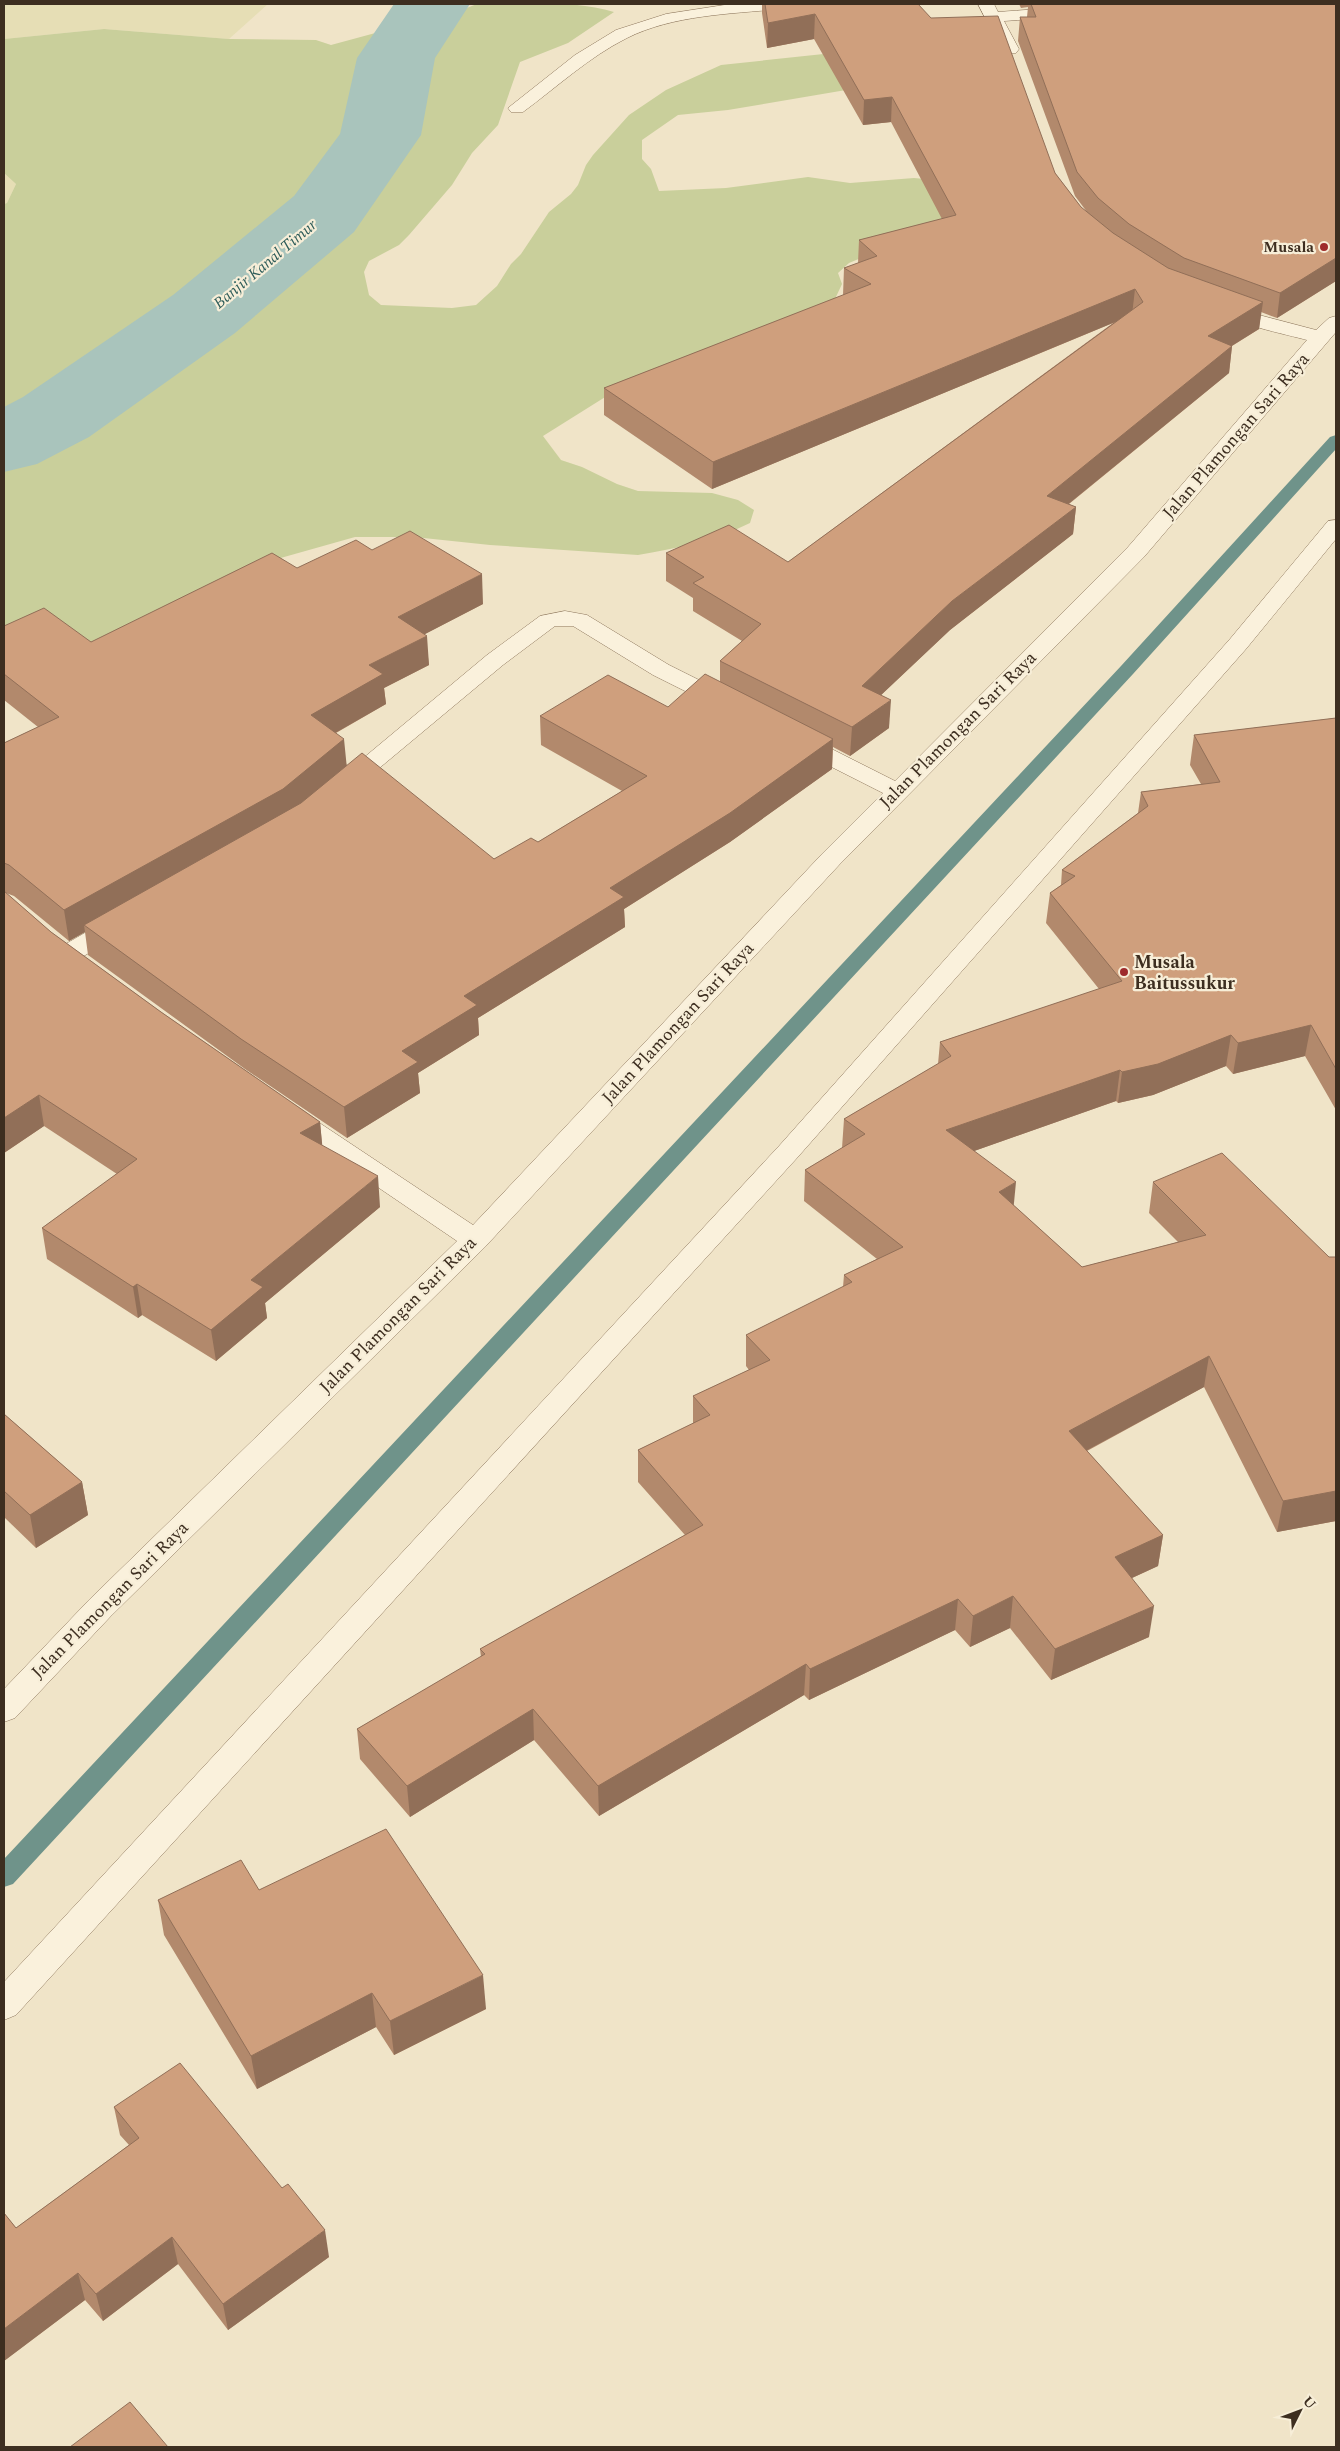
<svg xmlns="http://www.w3.org/2000/svg" width="1340" height="2451" font-family="Spectral,serif">
<rect width="100%" height="100%" fill="#f0e4c8"/>
<g fill="#e6deb5">
<path d="M4,4h264l-39,35 -125,-10 -100,10z"/>
<path d="M4,173l12,11 -9,19 -3,1z"/>
</g>
<path fill="#c9cf9b" d="M477,4c43,0 97,-4 137,8l-46,31 -48,19 -22,63 -26,28 -20,32 -43,50 -10,10 -30,16 -5,11 5,23 12,10 71,3 24,-3 21,-19 14,-22 10,-10 28,-42 22,-18 7,-9 8,-20 7,-10 36,-40 37,-25 55,-25 112,-12 13,37 -118,20 -50,5 -36,25v19l9,10 8,22 67,-3 82,-11 42,6 64,-5 22,2 13,41 -100,42 -11,10 4,11 -14,30 -218,80 -67,42 18,24 21,7 35,17 21,7 74,2 26,7 16,10 -4,13c-34,17 -75,26 -112,32l-148,-10 -76,-8h-59l-103,29 -128,77 -120,8v-447l3,-1 9,-19 -12,-11v-134l100,-10 125,10 87,1 15,5 133,-36z"/>
<g fill="none" stroke-linecap="round" stroke-linejoin="round">
<path fill="#6f938a" fill-rule="evenodd" d="M1336,435v14l-203,225 -1120,1210 -9,3v-28l1117,-1193 209,-229z"/>
<path fill="#a9c4bc" fill-rule="evenodd" d="M394,4h76l-35,54 -14,77 -67,97 -119,101 -146,104 -52,27 -33,8v-65l19,-10 150,-102 121,-99 46,-62 17,-76z"/>
<g stroke="#8d765c" stroke-width="1">
<g id="minor">
<path d="M731,4h58l-2,4 -6,1c-51,5 -108,6 -154,29 -38,19 -70,49 -104,74h-12l-3,-4 67,-53 41,-25 50,-16z"/>
<path d="M978,4h16l4,8 66,-5 6,1 2,4 -2,4 -6,1 -60,4 15,28 -3,4h-12l-3,-4z"/>
<path d="M1226,303l33,12 57,15 13,-12 7,-2v16l-192,225 -304,307 -355,383 -374,369 -96,102 -11,4v-33l85,-89 368,-359 -175,-119 -4,-6 4,-6 9,-3 9,3 173,115 349,-371 61,-61 -93,-47 -4,-5 4,-5 8,-2 8,2 89,45 233,-234 179,-207c-18,-5 -82,-18 -91,-31l3,-4z"/>
<path d="M1336,520v19l-90,110 -449,509 -781,857 -12,5v-38l775,-836 451,-507 98,-118z"/>
<path d="M565,611l22,4 82,50 64,32 3,5 -3,5 -8,2 -8,-2 -64,-32 -80,-49h-18l-52,39 -150,125 -8,2 -8,-2 -4,-5 4,-5 150,-125 53,-39z"/>
<path d="M118,917l9,2 3,6 -3,6 -52,30 -9,2 -9,-2 -4,-6 4,-6 52,-30z"/>
</g>
</g>
<use href="#minor" fill="#faf1dc" fill-rule="evenodd"/>
</g>
<g fill="#b2896c">
<path d="M762,4h156l137,169 26,34 6,5 -12,-16 -57,-155 2,-24h7l1,-10 -7,1 -2,-4h317v277l-59,37 -16,-6 -2,17 -27,17 -3,27 -160,131 7,3 -3,27 -123,96 -69,65 8,33 -39,28 -17,-9 -1,22 -102,73 -106,67 1,18 -147,91 1,17 -61,38 2,20 -73,45 -102,-69 -157,-114 -3,-23 -16,9 -55,-45 -8,-3 45,39 110,80 159,110 2,23 58,62 -115,96 2,15 -51,43 -74,-46 -4,3 -91,-59 -5,-31 75,-54 -73,-48 -40,27v-410l34,-16 -34,-27v-74l87,16 206,-74 75,-18 111,54 -58,30 4,31 -45,23 2,16 -50,29 11,33 147,93 44,-17 84,-51 -81,-46 -1,-29 128,-9 52,-25v-21l22,-20 -49,-30v-13l-27,-17v-28l122,9 325,-239 -401,166 -108,-74v-27l240,-93h-1l1,-27 14,-5 1,-23 83,-21 -51,-97 -28,3 -49,-86 -47,9 -5,-35z"/>
<path d="M1336,718v392l-31,-54 -72,18 -7,-8 -73,29 -35,8 -2,-2 -142,50 39,54 69,62 96,-25 -29,-29 4,-31 176,75h7v264l-59,11 -73,-145 -117,64 76,84 -5,31 -26,12 17,59 -98,43 -41,-52 -40,19 -15,-17 -146,70 -5,-5 -205,121 -65,-76 -124,77 -50,-58 -3,-30 124,-72 -1,-8 205,-114 -47,-53v-32l55,-26v-28l56,-26 -3,-4v-31l97,-48 1,-12 33,-16 -73,-58 1,-31 37,-22 2,-29 94,-55 2,-22 159,-53 -53,-66 4,-30 11,-8 1,-15 76,-57 3,-21 60,-8 -11,-19 4,-30z"/>
<path d="M4,1414l78,68 6,33 -52,33 -32,-31z"/>
<path d="M259,1890l227,119 -92,46 -18,-28 -119,62 -93,-154 -6,-35z"/>
<path d="M114,2107l215,150 -101,73 -50,-66 -75,57 -18,-21 -81,61v-148l12,15 113,-83 -9,-10z"/>
</g>
<g fill="#916f58">
<path d="M815,14l-1,25 -47,9 1,-25z"/>
<path d="M892,97l-1,25 -28,3 1,-25z"/>
<path d="M1336,258v23l-59,37 3,-25z"/>
<path d="M1135,289l-3,26 -420,174 1,-27z"/>
<path d="M1263,302l-4,27 -55,34 4,-27z"/>
<path d="M1232,346l-3,27 -184,150 2,-27z"/>
<path d="M1076,507l-3,27 -123,96 -89,84 1,-28 90,-85z"/>
<path d="M482,574l1,30 -83,43 -2,-30z"/>
<path d="M427,636l2,29 -45,23 2,16 -72,41 -3,-30 58,-50z"/>
<path d="M891,700l-2,28 -39,28 2,-29z"/>
<path d="M344,739l3,30 -61,50 -202,106 1,7 -16,9 -5,-31z"/>
<path d="M833,739l-1,30 -102,73 -106,67 1,18 -147,91 1,17 -61,38 2,20 -73,45 -3,-31 58,-56 62,-55 146,-108z"/>
<path d="M1311,1025l-6,31 -72,18 5,-31z"/>
<path d="M1231,1035l-5,31 -73,29 -35,8 4,-31z"/>
<path d="M1120,1070l-4,31 -173,61 3,-32z"/>
<path d="M39,1095l5,31 -40,27v-35z"/>
<path d="M320,1122l3,31 -23,-20z"/>
<path d="M378,1176l2,31 -115,96 2,15 -51,43 -5,-31 40,-50z"/>
<path d="M1016,1182l-3,31 -14,-21z"/>
<path d="M137,1284l5,31 -4,3 -5,-31z"/>
<path d="M1209,1356l-5,31 -139,75 4,-31z"/>
<path d="M82,1482l6,33 -52,33 -6,-33z"/>
<path d="M1336,1491v30l-59,11 6,-31z"/>
<path d="M1163,1535l-5,31 -48,22 5,-31z"/>
<path d="M1013,1596l-3,32 -40,19 3,-31z"/>
<path d="M958,1599l-3,31 -146,70 1,-31z"/>
<path d="M1154,1606l-5,31 -98,43 4,-31z"/>
<path d="M806,1664l-2,31 -205,121 -1,-30z"/>
<path d="M533,1709l1,31 -124,77 -3,-31z"/>
<path d="M483,1975l3,34 -92,46 -4,-34z"/>
<path d="M372,1993l4,34 -119,62 -6,-33z"/>
<path d="M325,2230l4,27 -101,73 -5,-26z"/>
<path d="M172,2237l6,27 -75,57 -7,-27z"/>
<path d="M78,2273l7,27 -81,61v-32z"/>
</g>
<g fill="#cf9f7d" stroke="#916f58">
<path d="M765,4h153l13,14 67,-2 57,157 26,34 32,26 55,35 95,34 -55,34 24,10 -185,150 29,11 -124,94 -90,85 29,14 -39,27 -132,-66 41,-37 -68,-41 11,-6 -38,-24 63,-28 59,37 355,-260 -8,-13 -422,173 -109,-74 267,-104 -27,-16 33,-12 -18,-16 97,-25 -64,-118 -28,3 -49,-86 -47,9z"/>
<path d="M1031,4h305v254l-56,35 -96,-35 -55,-34 -31,-26 -21,-26 -57,-155h16z"/>
<path d="M410,531l72,43 -84,43 29,19 -58,29 14,9 -72,41 33,24 -61,50 -219,121 -55,-45 -5,-2v-120l55,-26 -55,-43v-48l40,-18 47,34 181,-89 25,15 59,-28 16,10z"/>
<path d="M705,674l128,65 -103,74 -120,75 14,9 -160,99 13,9 -75,46 16,11 -74,45 -103,-68 -157,-114 217,-122 61,-50 132,106 37,-21 7,4 109,-66 -107,-60 68,-41 60,32z"/>
<path d="M1336,718v351l-25,-44 -73,18 -7,-8 -73,29 -36,8 -2,-2 -174,60 70,52 -17,10 83,75 124,-32 -53,-53 69,-29 107,104h7v234l-53,10 -74,-145 -140,75 94,104 -48,22 39,49 -99,43 -42,-53 -40,20 -15,-17 -148,70 -4,-5 -208,122 -65,-77 -126,77 -50,-57 128,-75 -5,-5 223,-124 -65,-75 72,-35 -17,-19 77,-36 -24,-25 106,-53 -8,-7 59,-28 -98,-77 60,-36 -21,-15 107,-63 -11,-14 182,-61 -72,-88 25,-17 -13,-6 86,-64 -7,-14 79,-10 -26,-47z"/>
<path d="M4,891l47,41 110,80 159,110 -20,11 78,43 -127,104 12,7 -52,43 -74,-46 -4,3 -91,-59 95,-69 -98,-64 -35,23z"/>
<path d="M4,1414l78,68 -52,33 -26,-24z"/>
<path d="M386,1829l97,146 -93,46 -18,-28 -121,63 -93,-156 83,-40 18,30z"/>
<path d="M180,2063l102,125 6,-4 37,46 -102,74 -51,-67 -76,57 -18,-21 -74,56v-116l12,15 123,-90 -25,-31z"/>
<path d="M130,2402l38,45h-98z"/>
</g>
<g fill="#9e2a2b" stroke="#f7eed8" stroke-width="2">
<circle cx="1324" cy="247" r="5"/>
<circle cx="1124" cy="972" r="5"/>
</g>
<g text-anchor="middle" dominant-baseline="central" stroke-width="4.5" stroke-linejoin="round" paint-order="stroke">
<g font-size="15" font-weight="bold" fill="#3d2e20" stroke="#f7eed8" text-anchor="end">
<text x="1314" y="247">Musala</text>
</g>
<g font-size="16" font-style="italic" fill="#2f5d5a" stroke="#f7eed8">
<text transform="translate(265 264) rotate(-40)">Banjir Kanal Timur</text>
</g>
<g font-size="18" fill="#3d2e20" stroke="#f7eed8">
<text transform="translate(1236 436) rotate(-49)">Jalan Plamongan Sari Raya</text>
<text transform="translate(958 730) rotate(-45)">Jalan Plamongan Sari Raya</text>
<text transform="translate(678 1023) rotate(-47)">Jalan Plamongan Sari Raya</text>
<text transform="translate(398 1315) rotate(-45)">Jalan Plamongan Sari Raya</text>
<text transform="translate(110 1600) rotate(-45)">Jalan Plamongan Sari Raya</text>
</g>
<g font-size="18" font-weight="bold" fill="#3d2e20" stroke="#f7eed8" text-anchor="start">
<text x="1134" y="962">Musala<tspan x="1134" dy="21">Baitussukur</tspan></text>
</g>
</g>
<rect width="1340" height="2451" fill="none" stroke="#3d2e20" stroke-width="10"/>
<g transform="translate(1300 2411) rotate(48)" stroke="#f7eed8" stroke-width="4" paint-order="stroke">
<path d="M0-4L9 19L0 12L-9 19Z" fill="#3d2e20"/>
<text y="-8" font-size="14" font-weight="bold" text-anchor="middle" fill="#3d2e20">U</text>
</g>
</svg>
